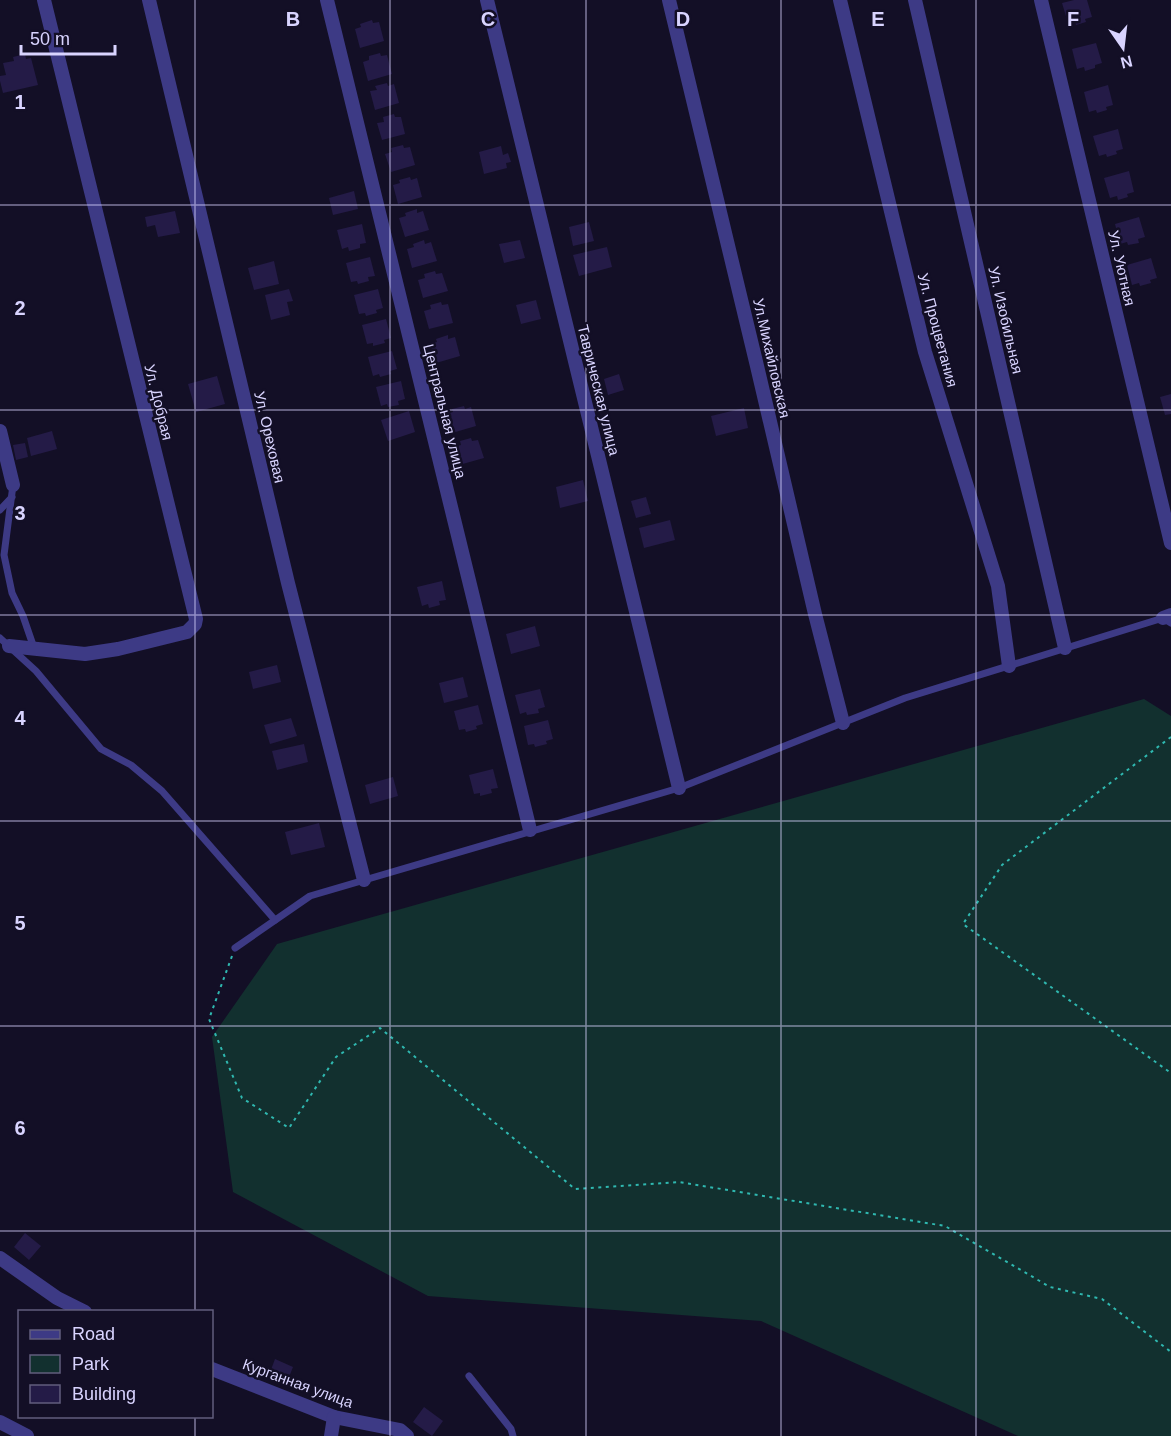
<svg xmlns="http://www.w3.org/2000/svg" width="1171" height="1436" font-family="Helvetica,sans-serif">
<rect width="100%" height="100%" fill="#130f26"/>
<path fill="#12302f" d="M1144,699l27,17v720h-153l-257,-115 -333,-25 -195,-104 -21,-155 65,-93z"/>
<g fill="#241b47">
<path d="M1074,0h13l5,17 -7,2 1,3 -10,3 -1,-4 -7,2 -6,-20z"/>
<path d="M372,20l1,3 6,-1 5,19 -24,7 -5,-19 6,-2 -1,-3z"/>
<path d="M1096,43l6,20 -7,2v3l-10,3 -1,-4 -7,2 -5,-20z"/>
<path d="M380,53l1,3 6,-1 5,19 -24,7 -5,-19 6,-2v-4z"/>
<path d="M25,54l1,5 5,-1 7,27 -35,8 -3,-12v-5l6,-1 -3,-12 11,-2 -1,-4z"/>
<path d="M387,83l1,3 6,-2 5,19 -24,7 -5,-19 7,-1 -2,-4z"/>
<path d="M1108,85l5,20 -7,2 1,3 -10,3 -1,-3 -7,2 -5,-20z"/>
<path d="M394,114l1,3h6l4,17 -23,6 -5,-17 7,-1 -1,-5z"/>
<path d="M1118,129l5,20 -7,2 1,3 -10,3 -1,-3 -7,2 -6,-20z"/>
<path d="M403,145l1,3 6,-1 5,18 -24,7 -6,-18 7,-2 -1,-4z"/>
<path d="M501,146l2,9 5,-2 3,9 -5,1 1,5 -23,6 -5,-22z"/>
<path d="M1129,171l5,21 -7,2 1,3 -10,3 -1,-4 -7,2 -6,-20z"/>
<path d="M410,177l1,3 6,-2 5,19 -24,7 -5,-19 7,-2 -1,-3z"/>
<path d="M354,191l4,18 -25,6 -4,-17z"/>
<path d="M417,209v4l6,-2 6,19 -24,7 -6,-19 7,-2 -1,-3z"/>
<path d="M175,211l5,22 -22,4 -3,-12 -8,2 -2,-10z"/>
<path d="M1139,217l6,20 -7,2 1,4 -11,2 -1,-3 -7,2 -5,-20z"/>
<path d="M589,222l5,19 -21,5 -4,-19z"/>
<path d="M362,224l4,19 -6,1v4l-11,3 -1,-4 -6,2 -5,-19z"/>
<path d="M424,240l1,4 6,-2 6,19 -25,7 -5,-19 7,-2 -1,-3z"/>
<path d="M520,240l5,18 -21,5 -5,-19z"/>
<path d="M607,247l5,20 -33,9 -6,-21z"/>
<path d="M370,257l5,19 -7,1 1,4 -11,3 -1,-3 -6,1 -5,-19z"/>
<path d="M1151,258l6,20 -7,2 1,3 -11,3 -1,-3 -7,2 -5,-20z"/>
<path d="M274,261l5,23 -25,6 -6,-22z"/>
<path d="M435,271l1,3 6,-1 6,18 -25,7 -5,-18 7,-2 -1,-4z"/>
<path d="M289,289l4,12 -6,1 3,13 -19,5 -6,-25z"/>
<path d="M378,289l5,19 -7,2 1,3 -11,3 -1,-3 -6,1 -5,-19z"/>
<path d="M536,300l5,19 -20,5 -5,-19z"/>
<path d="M441,302l1,3 6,-1 5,19 -24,6 -5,-18 7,-2 -1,-4z"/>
<path d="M386,319l5,19 -7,2 1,3 -12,3v-3l-6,1 -5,-19z"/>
<path d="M448,335v4l7,-2 5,19 -24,7 -6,-19 7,-2 -1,-3z"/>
<path d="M392,351l5,18 -7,2 1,3 -11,3 -1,-3 -6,2 -5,-19z"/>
<path d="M619,374l5,16 -16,5 -4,-16z"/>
<path d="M217,376l8,28 -29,8 -8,-28z"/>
<path d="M401,381l4,18 -7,2 1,4 -11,2 -1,-3 -6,2 -5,-19z"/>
<path d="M1171,394v20l-6,1 -5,-18z"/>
<path d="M464,406l1,3 6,-2 5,19 -24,7 -5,-19 6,-2 -1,-3z"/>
<path d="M744,408l4,20 -32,8 -5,-20z"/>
<path d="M409,411l6,21 -27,9 -7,-21z"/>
<path d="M52,431l5,18 -26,7 -4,-18z"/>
<path d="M471,438l1,3 6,-1 6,18 -25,7 -5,-18 7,-2 -1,-4z"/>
<path d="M25,443l3,14 -12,3 -3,-15z"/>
<path d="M583,480l5,21 -28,7 -4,-21z"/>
<path d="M646,497l5,17 -15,4 -5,-17z"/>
<path d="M670,520l5,20 -31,8 -5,-20z"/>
<path d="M442,581l4,19 -7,1 1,4 -11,3 -1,-4 -6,2 -5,-19z"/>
<path d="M535,626l5,20 -29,8 -5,-20z"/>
<path d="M277,665l4,17 -28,7 -4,-17z"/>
<path d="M463,677l5,20 -24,6 -5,-20z"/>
<path d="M540,689l5,18 -7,2 1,4 -12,2 -1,-3 -6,2 -5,-19z"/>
<path d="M478,705l5,19 -7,2 1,3 -11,3 -1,-3 -6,1 -5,-19z"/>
<path d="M291,718l6,18 -27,8 -6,-19z"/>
<path d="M548,720l5,19 -7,2 1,3 -12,3 -1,-3 -6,1 -4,-19z"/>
<path d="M304,744l4,18 -31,8 -5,-19z"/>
<path d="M493,769l5,19 -7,1 1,4 -12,3v-3l-6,1 -5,-19z"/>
<path d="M393,777l5,19 -28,8 -5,-19z"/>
<path d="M319,823l6,24 -34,8 -6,-23z"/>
<path d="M25,1233l16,13 -12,14 -15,-13z"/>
<path d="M275,1359l18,8 -6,15 -18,-7z"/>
<path d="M424,1407l19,14 -11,15 -19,-14z"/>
</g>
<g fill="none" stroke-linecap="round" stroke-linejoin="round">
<g stroke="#2fb8b0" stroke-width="2" stroke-dasharray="3 4.5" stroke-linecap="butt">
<path d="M1171,737l-169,128 -39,59 208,149"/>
<path d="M232,956l-23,63 33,79 47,30 47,-71 44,-29 195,161 104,-7 266,44 105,61 52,12 69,53"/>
</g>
<g stroke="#3d3a85" stroke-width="7">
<path d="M13,485l-9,70 8,38 11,23 11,32"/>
<path d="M0,510l12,-13"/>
<path d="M0,638l36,33 65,78 30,16 31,26 113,129"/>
<path d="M235,948l75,-52 369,-108 226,-90 258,-80 8,5"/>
<path d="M469,1376l42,53 2,7"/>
</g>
<g stroke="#3d3a85" stroke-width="14">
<path d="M149,0l139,583 76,297"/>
<path d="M327,0l203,830"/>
<path d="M487,0l192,788"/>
<path d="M669,0l88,366 58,248 28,109"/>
<path d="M840,0l85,352 73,234 11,80"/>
<path d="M915,0l150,648"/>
<path d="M1041,0l130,543"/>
<path d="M0,431l13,54"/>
<path d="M1163,618l8,-3"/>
<path d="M9,646l76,8 33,-5 69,-17 8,-8 1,-5 -152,-619"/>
<path d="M0,1258l57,40 28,14"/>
<path d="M212,1369l122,48 66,13 7,6"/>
<path d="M0,1422l27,14"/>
<path d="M331,1436l3,-19"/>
</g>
</g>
<path fill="none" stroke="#d9d4ff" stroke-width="1.5" stroke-opacity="0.55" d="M195,0v1312M390,0v1436M586,0v1436M781,0v1436M976,0v1436M0,205h1171M0,410h1171M0,615h1171M0,821h1171M0,1026h1171M0,1231h1171M195,1416v20"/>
<g text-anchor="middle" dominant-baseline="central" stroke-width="5" stroke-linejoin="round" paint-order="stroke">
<g font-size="15" fill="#d9d4ff" stroke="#130f26">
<text transform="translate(1122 268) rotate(77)">Ул. Уютная</text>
<text transform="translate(1006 320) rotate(77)">Ул. Изобильная</text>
<text transform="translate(938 330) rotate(75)">Ул. Процветания</text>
<text transform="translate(772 358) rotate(77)">Ул.Михайловская</text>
<text transform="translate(599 390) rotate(76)">Таврическая улица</text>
<text transform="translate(159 402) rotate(76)">Ул. Добрая</text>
<text transform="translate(445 411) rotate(76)">Центральная улица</text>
<text transform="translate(270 437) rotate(77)">Ул. Ореховая</text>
<text transform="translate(298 1383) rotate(20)">Курганная улица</text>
</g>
</g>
<g font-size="20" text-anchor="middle" font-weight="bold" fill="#d9d4ff" stroke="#130f26" stroke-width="5" stroke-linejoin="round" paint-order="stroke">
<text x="293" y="26">B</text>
<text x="488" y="26">C</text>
<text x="683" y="26">D</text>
<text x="878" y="26">E</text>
<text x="1073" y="26">F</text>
<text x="20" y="109">1</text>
<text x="20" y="315">2</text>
<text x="20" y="520">3</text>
<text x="20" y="725">4</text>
<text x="20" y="930">5</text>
<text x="20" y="1135">6</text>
</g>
<rect x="18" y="1310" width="195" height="108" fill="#130f26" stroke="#625e7d" stroke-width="1.5"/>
<rect x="30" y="1330" width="30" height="9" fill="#3d3a85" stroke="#625e7d" stroke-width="1.5"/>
<text x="72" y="1340" font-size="18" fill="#d9d4ff">Road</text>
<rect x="30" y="1355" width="30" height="18" fill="#12302f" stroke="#625e7d" stroke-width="1.5"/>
<text x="72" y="1370" font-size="18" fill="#d9d4ff">Park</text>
<rect x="30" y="1385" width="30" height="18" fill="#241b47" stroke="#625e7d" stroke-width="1.5"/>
<text x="72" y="1400" font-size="18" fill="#d9d4ff">Building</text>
<g transform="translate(1123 48) rotate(166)" stroke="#130f26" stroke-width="4.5" paint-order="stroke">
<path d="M0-4.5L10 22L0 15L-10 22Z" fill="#d9d4ff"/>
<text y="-9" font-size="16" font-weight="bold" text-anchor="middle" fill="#d9d4ff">N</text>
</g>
<path d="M21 45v9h94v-9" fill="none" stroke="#d9d4ff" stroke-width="3"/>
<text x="30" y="45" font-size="18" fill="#d9d4ff" stroke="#130f26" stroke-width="4.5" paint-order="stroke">50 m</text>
</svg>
